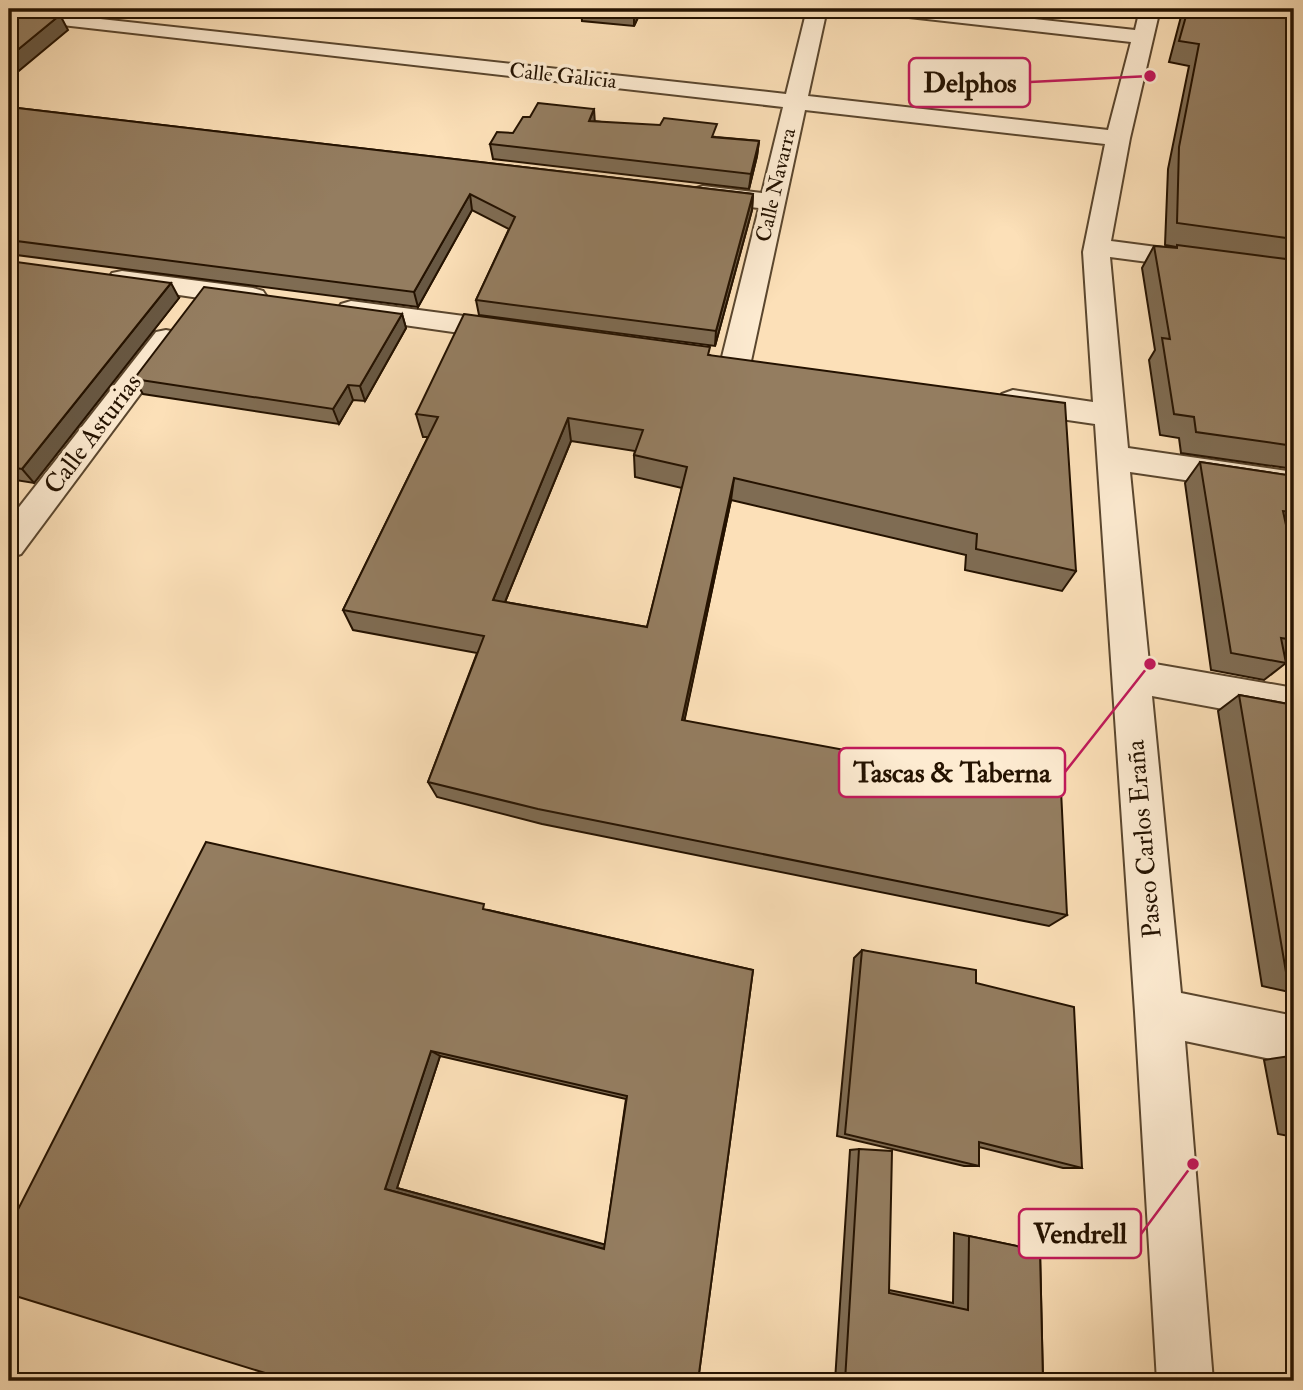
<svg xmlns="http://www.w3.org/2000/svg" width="1303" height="1390" font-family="'IM FELL Double Pica',serif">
<rect width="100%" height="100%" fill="#fce0b8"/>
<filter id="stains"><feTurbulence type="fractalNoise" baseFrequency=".00286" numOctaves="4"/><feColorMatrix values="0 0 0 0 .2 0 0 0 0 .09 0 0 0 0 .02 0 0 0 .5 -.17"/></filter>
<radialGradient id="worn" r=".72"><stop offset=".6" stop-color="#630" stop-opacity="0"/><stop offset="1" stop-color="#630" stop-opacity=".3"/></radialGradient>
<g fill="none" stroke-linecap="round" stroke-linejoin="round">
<g stroke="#5a462e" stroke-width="4">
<g id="minor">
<path d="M9,9l777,85 21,-85h20l-19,87 300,34 23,-88 -240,-27 -7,-2 -3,-4h62l192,21 5,-21h20l-30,129 -19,103 183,24v16l-184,-24 18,191 166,24v24l-164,-24 19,191 145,25v34l-142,-26 29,297 113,23v48l-109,-23 28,340h-56l-22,-369 -40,-588 -82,-12 -11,-4 -4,-7 4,-7 11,-4 80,12 -10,-150 22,-108 -300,-34 -54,251 -5,7 -10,3 -10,-3 -5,-7 38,-153 -56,-6 -9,-3 -4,-5 4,-5 9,-3 59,7 21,-86 -774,-88z"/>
<path d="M122,271l131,17 10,3 4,6 -4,6 -10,3 -141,-21 -4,-6 4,-6z"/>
<path d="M351,301l158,21 10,2 4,7 -4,7 -10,2 -168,-24 -4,-6 4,-6z"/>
<path d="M166,330l10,2 4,7 -4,7 -155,208 -12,4v-38l147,-188z"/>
</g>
</g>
<use href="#minor" fill="#fdebd1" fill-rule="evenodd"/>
</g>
<g fill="#7f6c53" stroke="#241200" stroke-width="2" fill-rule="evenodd">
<path d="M581,9h61l-8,17 -52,-5z"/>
<path d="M1183,9h111v460l-113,-16 -2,-15 -19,-3 -11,-75 6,-10 -13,-82 12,-22 21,2 1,-1 -11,-2 3,-76 21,-103 -20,-4z"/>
<path d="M9,107l744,87 -1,16 -37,136 -236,-31 -3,-15 33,-71 -37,-19 -54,97 -409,-53z"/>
<path d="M594,109v12l122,16 43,4 -2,15 -8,33 -256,-30 -3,-15 23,-11 17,-16z"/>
<path d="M9,261l170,37 -145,185 -25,-4z"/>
<path d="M402,314l4,14 -41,73 -12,-1 -14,24 -196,-30 -9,-15z"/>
<path d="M710,355l366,216 -14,20 -97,-21 1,-15 -235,-55 -47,221 383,194 -18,11 -507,-102 -105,-27 -9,-15 49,-129 -124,-23 -10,-20 85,-173h-5l-7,-23zM571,441l64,10 -1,4 1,22 47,11 -35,139 -142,-25z"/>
<path d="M1200,462l94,14v60l-6,-2 6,28v100l-9,-2 1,3 -22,17 -53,-10 -26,-187z"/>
<path d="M1239,695l55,10v288l-32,-7 -44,-275z"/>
<path d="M488,910l265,60 -55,411h-407zM440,1056l186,43 -21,146 -208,-57z"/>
<path d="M862,950l114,33 106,185h-19l-84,-21v19h-15l-127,-30 17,-178z"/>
<path d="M1290,1056h4v81l-16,-3 -14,-74z"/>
<path d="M859,1149l30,141 64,13 1,-70 86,18 3,130h-208l15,-231z"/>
</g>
<g fill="#685843" stroke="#241200" stroke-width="2">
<path d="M636,9h6l-8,17v-14z"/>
<path d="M60,15l8,15 -59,49v-22z"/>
<path d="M594,109l1,15 -6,-3z"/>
<path d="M759,141l-2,15 -8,33 2,-15z"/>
<path d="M470,194l2,16 -54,97 -4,-15z"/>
<path d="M753,194l-1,16 -37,136 1,-15z"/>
<path d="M171,283l8,15 -145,185 -12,-14z"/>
<path d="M402,314l4,14 -41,73 -5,-15z"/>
<path d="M348,385l5,15 -14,24 -6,-15z"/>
<path d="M568,418l3,23 -73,178 -5,-19z"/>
<path d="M734,478l-3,22 -50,237 1,-17z"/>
<path d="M431,1051l9,5 -43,132 210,57 -3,4 -219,-60z"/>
</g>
<g fill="#947d60" stroke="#241200" stroke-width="2" fill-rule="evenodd">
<path d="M9,9h9l42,6 -51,42z"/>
<path d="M598,9h38l-2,3z"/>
<path d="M1188,9h106v230l-117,-16 2,-76 20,-103 -20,-3z"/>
<path d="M538,103l56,6 -5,12 71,4 4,-7 53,6 -5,13 47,4 -8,33 -261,-30 7,-12 16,1 10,-16h7z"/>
<path d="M9,107l744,87 -37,137 -240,-31 39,-83 -45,-23 -56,98 -405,-52z"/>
<path d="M1177,245l117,15v186l-98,-14 -2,-15 -20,-3 -12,-76 8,1 -16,-93 23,2z"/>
<path d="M9,261l162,22 -149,186 -13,-2z"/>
<path d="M204,287l198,27 -42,72 -12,-1 -15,24 -199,-30z"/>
<path d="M464,314l246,33 -2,8 357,48 11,168 -100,-22 1,-15 -243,-56 -52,242 379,70 6,125 -529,-106 -110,-27 56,-146 -141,-26 95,-193 -22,-3zM568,418l75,12 -9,25 53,12 -40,160 -154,-27z"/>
<path d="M1200,462l94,14v36l-11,-1 11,51v78l-13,-2 5,25 -55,-10z"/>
<path d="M1239,695l55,10v275l-7,-2z"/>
<path d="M206,842l278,62 -1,5 270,61 -55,411h-407l-282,-87v-67zM431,1051l196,45 -23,153 -219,-60z"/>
<path d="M862,950l114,20v13l98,24 8,161 -103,-26v24l-134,-32z"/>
<path d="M1290,1056h4v18z"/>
<path d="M859,1149l33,2 -3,142 79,17 1,-74 71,15 3,130h-198z"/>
</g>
<g text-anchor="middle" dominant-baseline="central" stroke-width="7" stroke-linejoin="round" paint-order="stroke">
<g font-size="21" fill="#241200" stroke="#fdebd1">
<text transform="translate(563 76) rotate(6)">Calle Galicia</text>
<text transform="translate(776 185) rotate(-77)">Calle Navarra</text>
</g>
<g font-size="26" fill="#241200" stroke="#fdebd1">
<text transform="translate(93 434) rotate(-53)">Calle Asturias</text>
<text transform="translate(1144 839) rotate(-95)">Paseo Carlos Eraña</text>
</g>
</g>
<path fill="none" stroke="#c2185b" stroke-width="2.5" d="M1150 76L1030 82M1150 664L1065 772M1193 1164L1141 1234"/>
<g fill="#c2185b" stroke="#fdebd1" stroke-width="2.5">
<circle cx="1150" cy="76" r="7"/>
<circle cx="1150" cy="664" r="7"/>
<circle cx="1193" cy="1164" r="7"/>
</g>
<g fill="#fdebd1" stroke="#c2185b" stroke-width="2.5">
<rect x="909" y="58" width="121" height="49" rx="7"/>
<rect x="839" y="748" width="226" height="49" rx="7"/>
<rect x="1019" y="1209" width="122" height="49" rx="7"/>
</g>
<g font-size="28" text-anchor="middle" font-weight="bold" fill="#241200">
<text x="970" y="92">Delphos</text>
<text x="952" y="782">Tascas &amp; Taberna</text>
<text x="1080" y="1243">Vendrell</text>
</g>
<rect width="1303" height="1390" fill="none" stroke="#fce0b8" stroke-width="35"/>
<rect x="10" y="10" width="1282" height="1369" fill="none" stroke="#241200" stroke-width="3.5"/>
<rect x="18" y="18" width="1268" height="1355" fill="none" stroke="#241200" stroke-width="2"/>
<rect width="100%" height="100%" filter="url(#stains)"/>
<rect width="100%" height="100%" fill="url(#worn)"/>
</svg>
